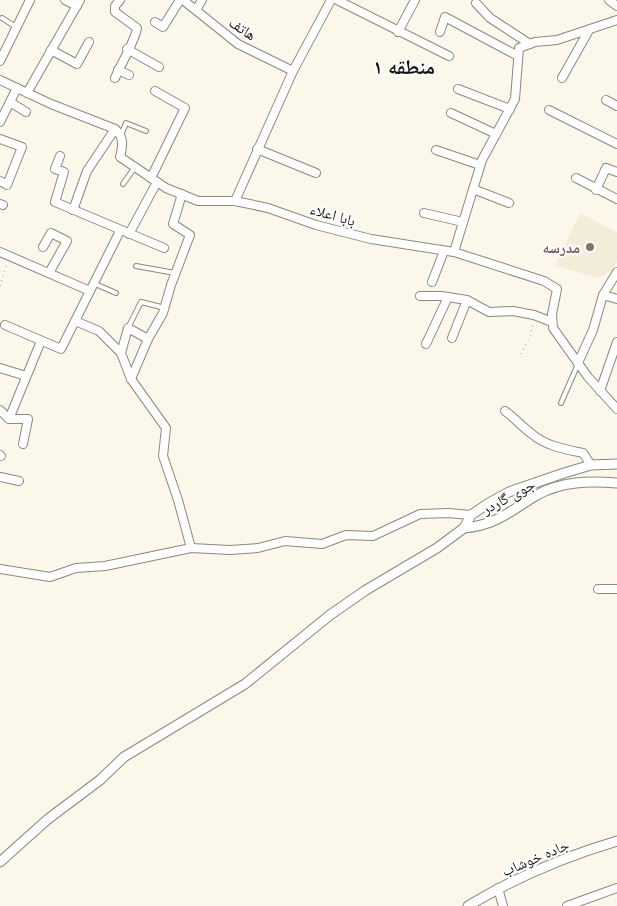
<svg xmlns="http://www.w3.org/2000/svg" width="617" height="906" font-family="'Open Sans','Noto Naskh Arabic',sans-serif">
<rect width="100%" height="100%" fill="#fcf7eb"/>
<path fill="#f3ecd9" d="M580,213l37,19v29l-4,9 -14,8 -44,-12z"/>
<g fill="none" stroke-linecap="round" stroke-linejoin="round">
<g stroke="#8c887d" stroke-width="6">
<g id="service">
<path d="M2,18l14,9"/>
<path d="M121,135l5,-12 20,8"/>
<path d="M123,184l12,-17"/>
<path d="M136,266l39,7"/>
<path d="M93,283l23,10"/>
<path d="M128,328l13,-26 24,6"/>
<path d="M561,403l17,-39"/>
</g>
</g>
<g stroke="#8c887d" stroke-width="10">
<g id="minor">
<path d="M65,0l12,6"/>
<path d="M183,0l55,44 55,27"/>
<path d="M337,0l112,56"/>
<path d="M609,0l8,6"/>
<path d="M476,3l14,15 40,26"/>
<path d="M196,10l6,-10"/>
<path d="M155,22l8,5 17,-27"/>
<path d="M398,32l17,-32"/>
<path d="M440,32l5,-15 73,39"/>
<path d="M127,49l32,18"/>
<path d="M51,50l26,14 12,-22"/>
<path d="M0,61l30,-61"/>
<path d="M118,70l11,5"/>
<path d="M115,78c5,-12 21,-39 22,-50l-22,-16v-6l5,-6"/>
<path d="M562,78l27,-48"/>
<path d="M0,80l51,24 64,25c9,8 8,16 5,28l46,31 32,13h37l33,7 48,17 55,14 83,13 90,29 13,8 -5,25 1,14 35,49 29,32"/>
<path d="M458,89l52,20"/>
<path d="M27,93l53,-93"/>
<path d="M606,100l11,6"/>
<path d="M10,102l16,10"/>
<path d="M549,110l68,34"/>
<path d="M451,113l45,21"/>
<path d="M0,122l17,-34"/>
<path d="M0,139l22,8 -15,38 -7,-4"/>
<path d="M257,149l59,24"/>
<path d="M436,150l44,15"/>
<path d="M60,156l-5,13 9,3 -9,30 109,46"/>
<path d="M151,178l34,-70 -30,-17"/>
<path d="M576,178l41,21"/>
<path d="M473,189l36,14"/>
<path d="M596,190l10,-22 11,4"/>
<path d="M235,201l58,-130 38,-71"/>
<path d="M0,204l3,1"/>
<path d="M73,210l14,-39 28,-42"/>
<path d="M424,213l39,9"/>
<path d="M129,234l28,-52"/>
<path d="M43,247l8,-14 16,8 -18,32"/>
<path d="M0,252l90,39"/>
<path d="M454,252l28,-92 33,-61 4,-51 16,-6 22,-2 60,-20"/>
<path d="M432,282l12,-31"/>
<path d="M603,295l14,4"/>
<path d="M420,296h21l26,4 22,12 24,-1 21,4 18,7"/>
<path d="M75,321l24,10 22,22 10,26 35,49 -3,28 15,44 13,48"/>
<path d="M5,325l56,24 59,-118"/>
<path d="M452,338l15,-38"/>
<path d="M426,344l22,-47"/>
<path d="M121,353l7,-25 20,11"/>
<path d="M578,363l15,-33 10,-35 14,-23"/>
<path d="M0,368l26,8"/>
<path d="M131,379l17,-40 15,-26 8,-28 19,-50 -17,-11 9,-30"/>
<path d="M600,391l17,-49"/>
<path d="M0,410l9,9 32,-78"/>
<path d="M505,411c10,7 17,16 27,23 14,12 32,15 51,19l8,12"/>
<path d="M9,419h19l-5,25"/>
<path d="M0,455l1,1"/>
<path d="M0,477l19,4"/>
<path d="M0,569l50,8 26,-9 29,-2 86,-18 39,2 28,-2 27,-7 37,3 24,-9 27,1 47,-22 28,-1 23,2"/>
<path d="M598,589h19"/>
<path d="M498,888l5,18"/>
<path d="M567,906l50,-18"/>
</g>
</g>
<g stroke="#8c887d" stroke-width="11">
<g id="tertiary">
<path d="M464,528c33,-3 46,-17 73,-33 25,-14 52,-14 80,-12"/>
<path d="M0,862l48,-43 52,-39 24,-23 121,-73 85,-69 36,-25 71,-42 27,-20 7,-13 18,-12 20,-11 55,-19 27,-8 26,-1"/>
<path d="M468,906c48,-29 95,-49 149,-65"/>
</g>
</g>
<g stroke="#98958c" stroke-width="1" stroke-dasharray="1 4" stroke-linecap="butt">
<path d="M0,286l7,-22"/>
<path d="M521,354l9,-17 3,-14"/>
</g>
<use href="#service" stroke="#fff" stroke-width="4"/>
<use href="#minor" stroke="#fff" stroke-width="8"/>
<use href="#tertiary" stroke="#fff" stroke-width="9"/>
</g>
<circle fill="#8d6e63" stroke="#fff" stroke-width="2" cx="590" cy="247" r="5"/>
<g text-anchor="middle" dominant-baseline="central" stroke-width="4.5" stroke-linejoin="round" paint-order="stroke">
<g font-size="15" fill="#161511" stroke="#fff">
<text transform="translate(243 28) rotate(34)">هاتف</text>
<text transform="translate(333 214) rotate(16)">بابا اعلاء</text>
<text transform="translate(508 496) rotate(-28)">جوی گاردر</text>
<text transform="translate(535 857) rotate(-23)">جاده خوشاب</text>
</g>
<g font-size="15" font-weight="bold" fill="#785e54" stroke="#fff" text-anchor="end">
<text x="580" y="247">مدرسه</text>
</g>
<g font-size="20" font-weight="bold" fill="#161511" stroke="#fff">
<text x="404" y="66">منطقه ۱</text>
</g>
</g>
</svg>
